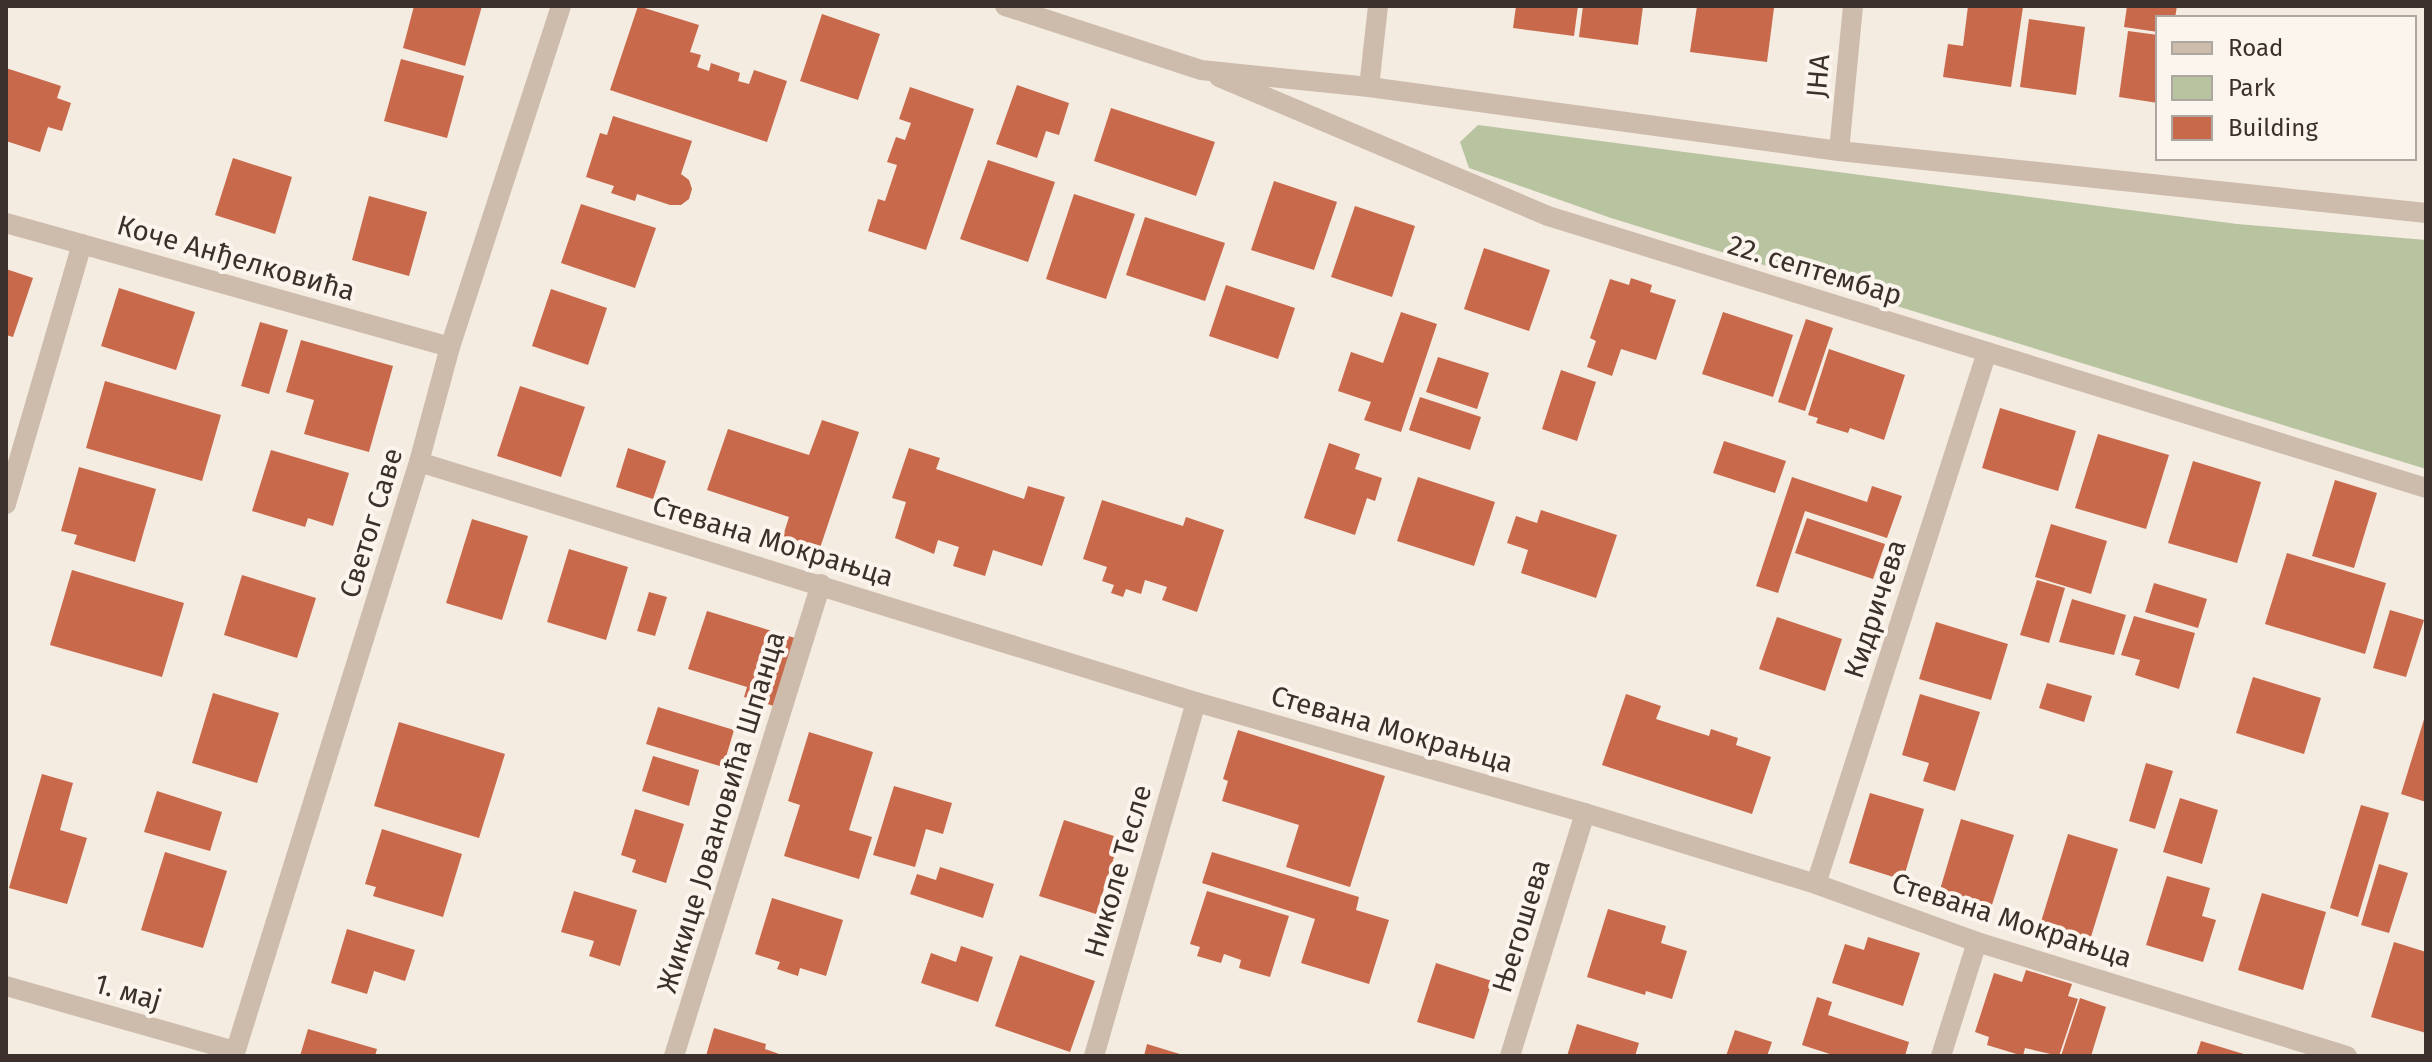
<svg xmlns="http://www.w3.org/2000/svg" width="2432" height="1062" font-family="'Fira Sans',sans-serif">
<rect width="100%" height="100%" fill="#f4ebe1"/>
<path fill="#b8c4a0" d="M1478,125l759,99 189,16v229l-815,-251 -142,-50 -9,-26z"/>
<g fill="#c8694b">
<path d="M414,6h68l-17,60 -62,-18z"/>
<path d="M638,6l61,19 -9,27 11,3 -4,12 12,4 2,-8 29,10 -2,8 11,3 5,-14 33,11 -20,61 -157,-52z"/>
<path d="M1516,6h62l-4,30 -61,-8z"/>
<path d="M1583,6h60l-5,39 -59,-8z"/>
<path d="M1697,6l77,2 -7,54 -77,-10z"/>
<path d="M1968,6l55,1 -12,80 -68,-10 5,-33 15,2z"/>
<path d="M2127,6h50l-2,12h-17v14l-34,-5z"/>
<path d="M822,14l58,20 -22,66 -58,-19z"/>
<path d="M2029,19l56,8 -9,68 -56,-8z"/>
<path d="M2128,31l30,4v68l-39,-6z"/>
<path d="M401,59l63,17 -17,62 -63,-17z"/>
<path d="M6,68l55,18 -4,12 14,5 -9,28 -14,-4 -8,25 -34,-11z"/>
<path d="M1017,85l52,18 -10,32 -13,-4 -9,27 -41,-14z"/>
<path d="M910,87l64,22 -48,141 -58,-19 10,-32 7,2 12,-36 -10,-3 9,-25 9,3 6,-17 -12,-4z"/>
<path d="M1111,108l104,34 -19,54 -102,-35z"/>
<path d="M613,116l79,25 -11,33 8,6 3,9 -3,10 -8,6h-11l-33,-11 -2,7 -24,-8 3,-7 -28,-9 14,-44 7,2z"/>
<path d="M233,158l59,19 -17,57 -60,-19z"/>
<path d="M988,160l67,22 -27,80 -68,-23z"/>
<path d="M1274,181l63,21 -23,68 -63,-20z"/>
<path d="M1074,194l61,20 -29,85 -60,-20z"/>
<path d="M369,196l58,16 -18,64 -57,-16z"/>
<path d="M581,204l75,24 -21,60 -74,-25z"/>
<path d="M1355,206l60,20 -23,71 -61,-20z"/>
<path d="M1145,217l80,26 -20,58 -79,-26z"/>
<path d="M1484,248l66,22 -21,61 -65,-22z"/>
<path d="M6,269l27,9 -20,59 -7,-2z"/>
<path d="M1631,278l21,7 -2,7 26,8 -20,60 -35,-11 -9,27 -25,-9 9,-26 -6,-3 20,-59 19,6z"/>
<path d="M1226,285l69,23 -17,51 -69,-23z"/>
<path d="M119,288l76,24 -19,58 -75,-24z"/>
<path d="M551,289l56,19 -19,57 -56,-19z"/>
<path d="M1401,312l36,12 -36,108 -37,-12 7,-18 -33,-11 13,-39 32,11z"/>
<path d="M1723,312l70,23 -20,62 -71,-23z"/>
<path d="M1806,319l27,9 -28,83 -27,-9z"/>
<path d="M260,322l28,8 -19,64 -28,-8z"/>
<path d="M301,340l92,26 -24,86 -65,-18 10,-34 -28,-8z"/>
<path d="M1829,349l76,26 -21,65 -34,-12 -2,5 -32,-10 2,-5 -10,-3z"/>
<path d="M1438,357l51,16 -12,36 -51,-17z"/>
<path d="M1561,370l35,12 -19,59 -35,-12z"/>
<path d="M105,381l116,34 -19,66 -116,-33z"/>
<path d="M520,386l65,21 -24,70 -64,-21z"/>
<path d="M1420,397l61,20 -11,33 -61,-20z"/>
<path d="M2000,408l76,23 -18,60 -76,-23z"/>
<path d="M822,420l37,12 -39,116 -37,-12 6,-19 -82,-27 21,-61 81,26z"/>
<path d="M2098,434l71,21 -23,74 -71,-21z"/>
<path d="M1724,441l62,20 -11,32 -62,-20z"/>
<path d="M1329,443l31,11 -5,15 27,9 -7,23 -8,-3 -12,37 -51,-17z"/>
<path d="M628,448l38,13 -13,38 -37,-12z"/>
<path d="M909,448l31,10 -4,11 88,30 4,-13 37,11 -23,69 -49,-16 -8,26 -32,-10 6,-19 -21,-7 -4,14 -39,-16 11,-36 -14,-4z"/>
<path d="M271,450l78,23 -16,53 -25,-8 -3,9 -53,-16z"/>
<path d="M2193,461l68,21 -24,81 -69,-20z"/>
<path d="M79,467l77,22 -21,73 -61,-18 3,-9 -16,-4z"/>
<path d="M1418,477l77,25 -21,64 -77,-25z"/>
<path d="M1792,477l75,25 5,-16 30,10 -15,42 -82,-27 -27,82 -22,-7z"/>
<path d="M2335,480l42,13 -23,75 -42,-12z"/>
<path d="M1102,500l81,26 3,-9 38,13 -27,82 -35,-12 5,-13 -22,-7 -4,14 -15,-5 -3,8 -12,-4 3,-8 -12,-4 5,-14 -24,-8z"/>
<path d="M1541,510l76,25 -21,63 -75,-25 7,-23 -21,-7 9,-27 21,7z"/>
<path d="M1807,518l78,26 -12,35 -78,-26z"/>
<path d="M472,519l56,17 -26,84 -56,-17z"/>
<path d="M2051,524l56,17 -16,53 -56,-17z"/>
<path d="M569,549l59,18 -22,73 -59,-18z"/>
<path d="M2287,553l99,30 -21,71 -100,-30z"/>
<path d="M72,570l112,33 -22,74 -112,-32z"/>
<path d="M242,575l74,23 -19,60 -73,-23z"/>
<path d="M2037,580l28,8 -16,55 -29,-8z"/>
<path d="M2154,583l53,16 -9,29 -53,-16z"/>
<path d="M649,592l18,5 -12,39 -18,-5z"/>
<path d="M2072,599l54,16 -12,40 -55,-13z"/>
<path d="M2390,610l34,10 -18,57 -33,-9z"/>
<path d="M707,611l88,27 -21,68 -30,-9 3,-10 -59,-18z"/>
<path d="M2134,616l61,17 -16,56 -44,-14 5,-15 -19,-5z"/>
<path d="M1777,617l65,22 -17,52 -66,-22z"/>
<path d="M1936,622l72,22 -17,56 -72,-21z"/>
<path d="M2253,677l68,21 -17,56 -68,-21z"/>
<path d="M2047,683l45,13 -8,26 -45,-14z"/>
<path d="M213,693l66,20 -22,70 -65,-20z"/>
<path d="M1626,694l35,12 -5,13 53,17 2,-7 27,9 -2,7 35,12 -19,57 -150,-49z"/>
<path d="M1920,694l60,18 -25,79 -32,-10 6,-18 -27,-8z"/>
<path d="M658,707l76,23 -11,37 -77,-23z"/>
<path d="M2426,713v89l-25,-8z"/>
<path d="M399,722l106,32 -26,84 -105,-32z"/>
<path d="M1238,730l147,46 -35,111 -64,-20 13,-42 -77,-24 6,-20 -5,-2z"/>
<path d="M809,732l64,20 -24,78 23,7 -13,42 -75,-23 16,-51 -12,-4z"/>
<path d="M653,756l46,14 -10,36 -47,-15z"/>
<path d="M2146,763l27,8 -18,58 -26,-8z"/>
<path d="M42,774l31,9 -13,47 27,8 -20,66 -58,-16z"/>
<path d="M894,786l58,17 -9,31 -17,-5 -11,38 -42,-12z"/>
<path d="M157,791l65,21 -12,39 -66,-19z"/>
<path d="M1870,793l54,16 -21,71 -54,-17z"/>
<path d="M2180,798l38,12 -16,54 -39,-12z"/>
<path d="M2361,805l28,8 -31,104 -28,-9z"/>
<path d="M635,809l49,15 -18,59 -34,-11 4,-12 -15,-5z"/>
<path d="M1961,819l53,16 -23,73 -52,-15z"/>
<path d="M1064,820l56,18 -24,76 -57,-18z"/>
<path d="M382,829l80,25 -19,63 -70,-21 3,-9 -11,-3z"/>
<path d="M2068,834l50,15 -28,91 -50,-15z"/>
<path d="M165,852l62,19 -24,77 -62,-18z"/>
<path d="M1212,852l147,45 -3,13 33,10 -20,64 -68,-21 14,-44 -113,-36z"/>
<path d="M2379,864l29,9 -19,60 -28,-8z"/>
<path d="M940,867l54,17 -11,34 -73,-24 7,-20 19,6z"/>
<path d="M2167,876l43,12 -8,28 14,4 -13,42 -57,-17z"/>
<path d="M574,891l63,19 -17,56 -31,-10 5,-15 -33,-9z"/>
<path d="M1207,891l82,25 -19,61 -31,-9 2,-8 -17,-6 -3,9 -24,-7 3,-9 -10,-3z"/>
<path d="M2262,893l64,19 -23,78 -65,-20z"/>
<path d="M772,898l71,22 -17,56 -26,-8 -2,8 -21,-7 3,-7 -25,-8z"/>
<path d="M1608,909l58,17 -5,17 26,8 -15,48 -26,-8 -1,4 -58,-18z"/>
<path d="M347,929l68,21 -10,31 -31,-10 -7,23 -36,-11z"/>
<path d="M1868,937l52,16 -17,53 -71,-23 13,-39 19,6z"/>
<path d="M2394,942l32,10v81l-55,-16z"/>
<path d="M961,946l32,11 -15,45 -57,-19 10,-30 25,9z"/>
<path d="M1020,955l75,26 -25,71 -75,-26z"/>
<path d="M1436,963l56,18 -18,58 -57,-17z"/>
<path d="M2026,970l46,14 -4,12 10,3 -19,57 -34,-8 -2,8 -36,-11 2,-8 -14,-5 19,-59 28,9z"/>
<path d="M1817,997l15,5 -4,13 81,27 -4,14h-69l-34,-11z"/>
<path d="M2080,998l26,9 -15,49h-30z"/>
<path d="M1577,1024l62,19 -4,13h-68z"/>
<path d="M714,1028l52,16 -1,5 20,7h-79z"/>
<path d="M308,1029l69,20 -2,7h-75z"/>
<path d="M1735,1030l37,12 -5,14h-41z"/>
<path d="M2201,1041l46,14v1h-51z"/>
<path d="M1147,1044l36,11v1h-39z"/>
</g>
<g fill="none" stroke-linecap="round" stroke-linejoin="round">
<g stroke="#cdbbac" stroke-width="20">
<path d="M1005,6l196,64 168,17 470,64 587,62"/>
<path d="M1219,77l329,139 878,272"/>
<path d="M1369,87l9,-81"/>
<path d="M1839,151l14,-145"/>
<path d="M6,223l444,124"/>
<path d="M419,462l777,240 389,111 231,71 161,58 370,114"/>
<path d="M6,504l76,-260"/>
<path d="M1816,884l171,-532"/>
<path d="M6,986l229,65"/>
<path d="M234,1056l185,-594 31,-115 111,-341"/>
<path d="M674,1056l147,-472"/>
<path d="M1094,1056l102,-354"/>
<path d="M1510,1056l75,-243"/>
<path d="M1941,1056l36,-114"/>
</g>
</g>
<g text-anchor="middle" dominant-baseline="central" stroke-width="8" stroke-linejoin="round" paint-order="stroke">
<g font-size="28" fill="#3b302b" stroke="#fbf5ee">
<text transform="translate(1818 76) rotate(-85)">ЈНА</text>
<text transform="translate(236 258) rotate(16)">Коче Анђелковића</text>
<text transform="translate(1815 270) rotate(17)">22. септембар</text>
<text transform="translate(371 523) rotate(-73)">Светог Саве</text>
<text transform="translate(773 541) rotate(17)">Стевана Мокрањца</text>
<text transform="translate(1875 609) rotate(-72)">Кидричева</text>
<text transform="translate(1392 729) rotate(16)">Стевана Мокрањца</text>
<text transform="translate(721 812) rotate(-73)">Жикице Јовановића Шпанца</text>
<text transform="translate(1118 871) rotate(-74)">Николе Тесле</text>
<text transform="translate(2012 920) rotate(18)">Стевана Мокрањца</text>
<text transform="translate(1521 926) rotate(-73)">Његошева</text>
<text transform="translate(128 992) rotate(16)">1. мај</text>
</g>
</g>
<rect width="2432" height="1062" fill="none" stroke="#3b302b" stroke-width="16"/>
<rect x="2156" y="16" width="260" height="144" fill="#fbf5ee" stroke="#aea6a0" stroke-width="2"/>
<rect x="2172" y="42" width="40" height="12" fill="#cdbbac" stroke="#aea6a0" stroke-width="2"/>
<text x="2228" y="56" font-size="24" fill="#3b302b">Road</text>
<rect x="2172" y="76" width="40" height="24" fill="#b8c4a0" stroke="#aea6a0" stroke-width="2"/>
<text x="2228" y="96" font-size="24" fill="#3b302b">Park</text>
<rect x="2172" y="116" width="40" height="24" fill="#c8694b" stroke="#aea6a0" stroke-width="2"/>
<text x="2228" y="136" font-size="24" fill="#3b302b">Building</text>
</svg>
